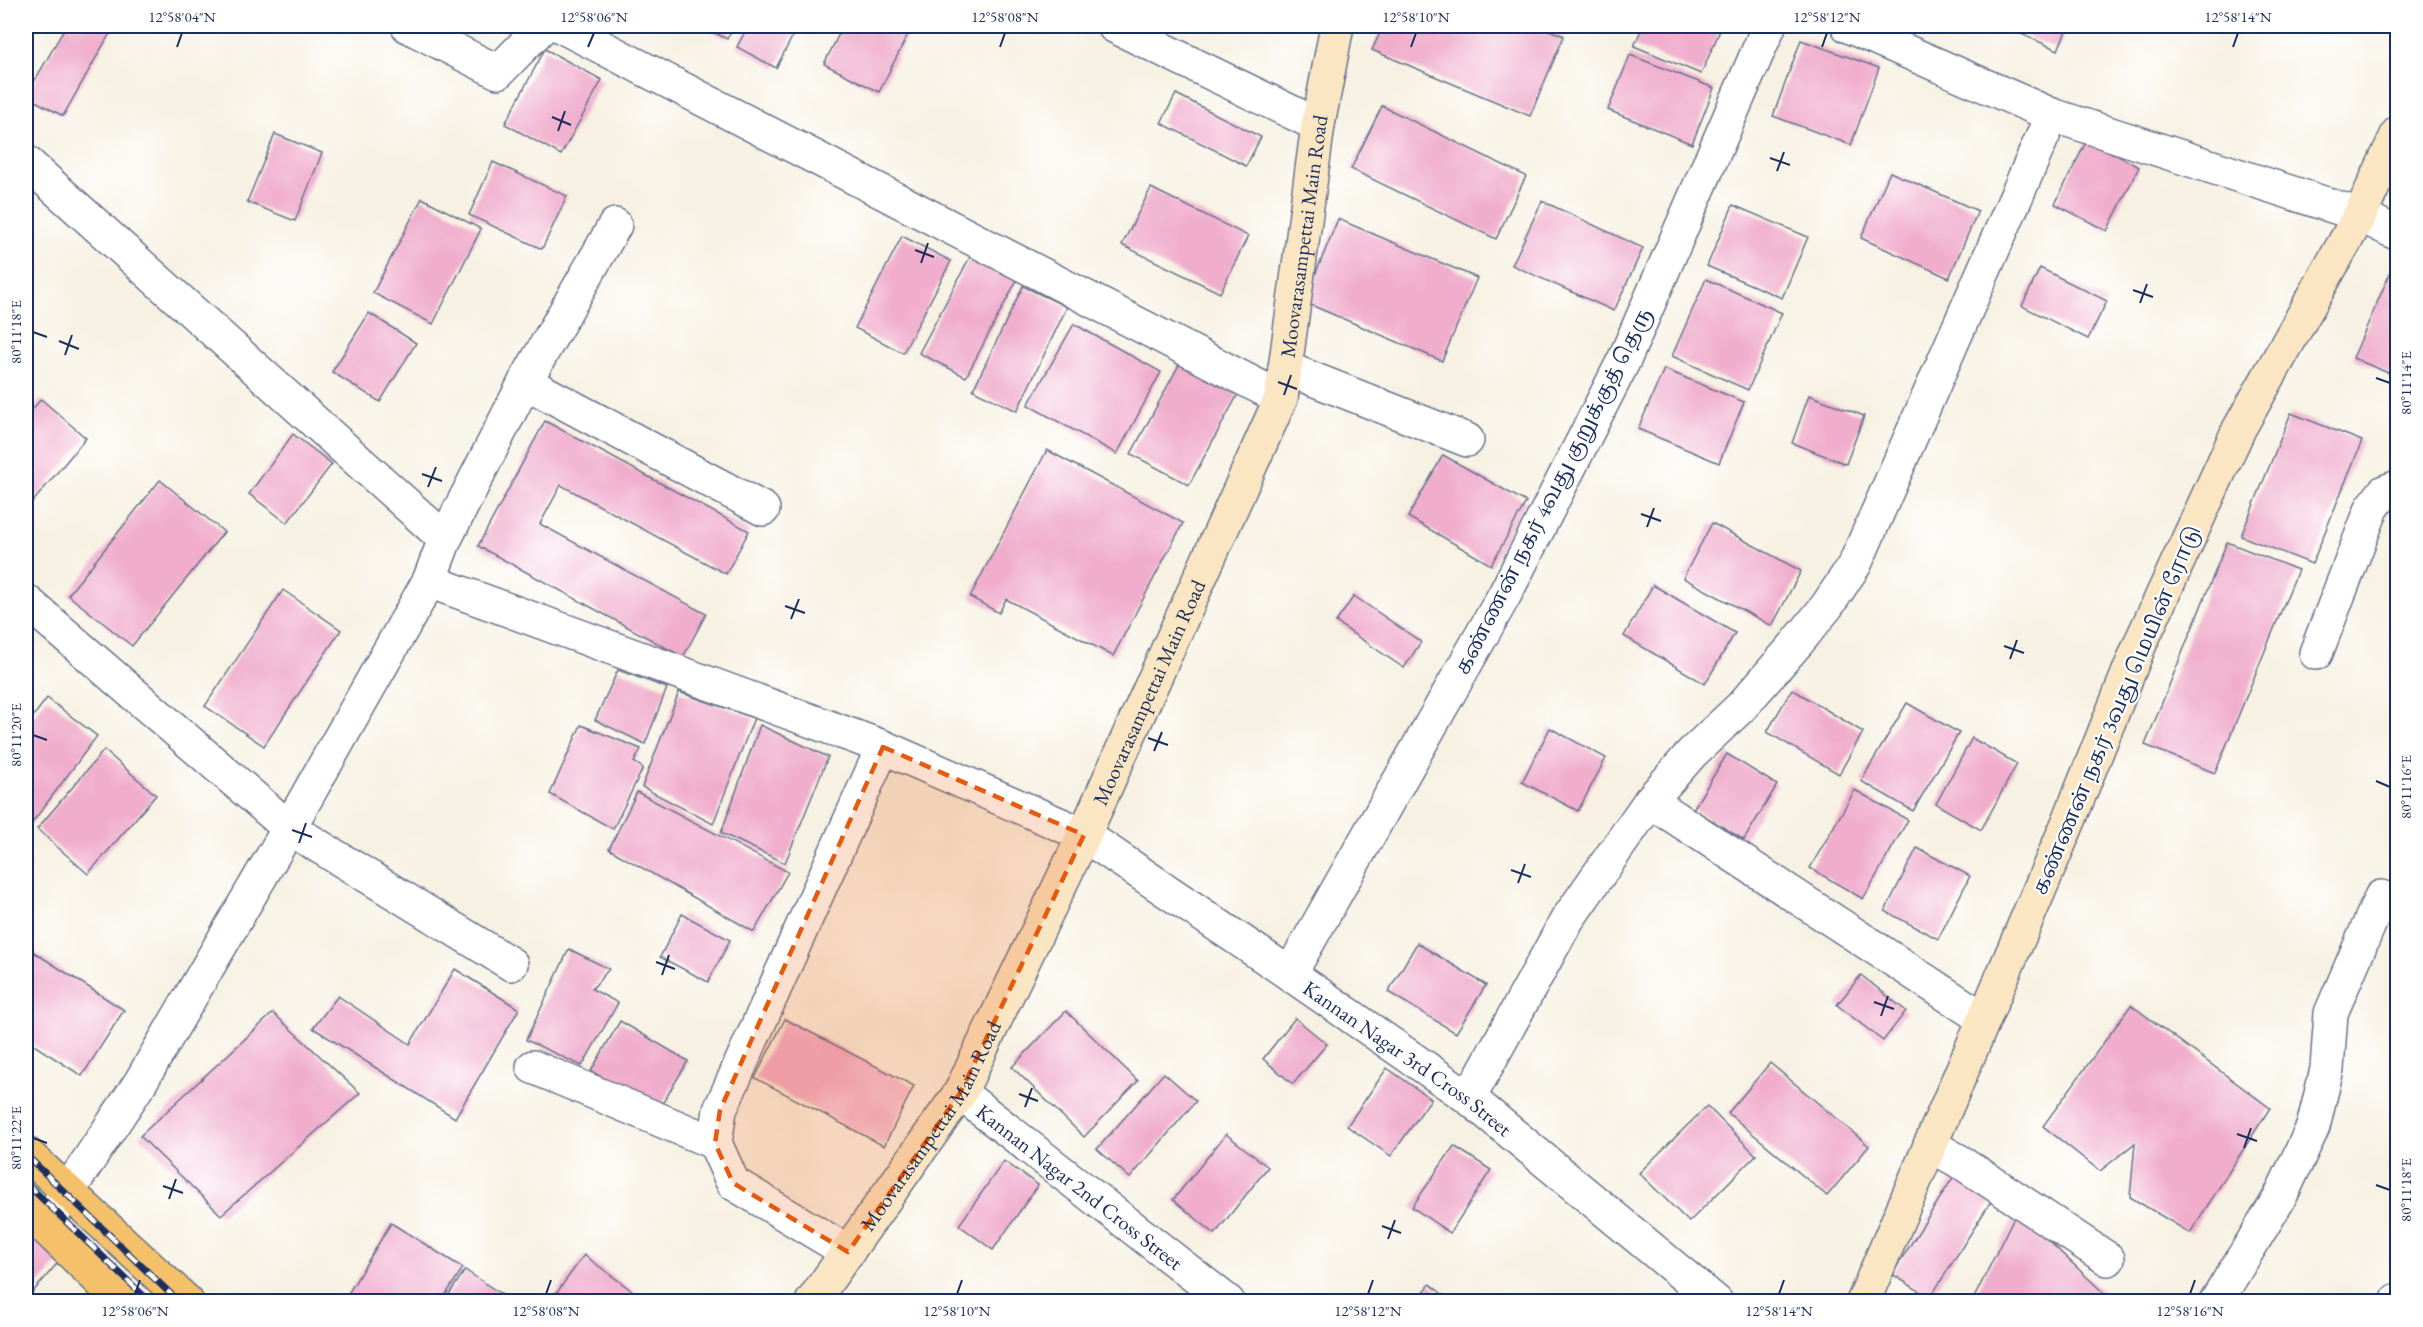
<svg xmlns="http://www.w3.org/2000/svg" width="2423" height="1327" font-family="'EB Garamond','Noto Serif Tamil',serif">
<rect width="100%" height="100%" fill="#fff"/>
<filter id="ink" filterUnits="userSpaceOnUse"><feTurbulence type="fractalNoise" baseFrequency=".0167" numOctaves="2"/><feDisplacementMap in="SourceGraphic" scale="12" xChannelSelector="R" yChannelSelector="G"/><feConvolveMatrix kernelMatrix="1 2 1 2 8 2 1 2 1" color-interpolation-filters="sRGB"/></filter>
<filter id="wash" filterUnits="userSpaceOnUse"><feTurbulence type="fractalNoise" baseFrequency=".008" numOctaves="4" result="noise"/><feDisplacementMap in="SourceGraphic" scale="24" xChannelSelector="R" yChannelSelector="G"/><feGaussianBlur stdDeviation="1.35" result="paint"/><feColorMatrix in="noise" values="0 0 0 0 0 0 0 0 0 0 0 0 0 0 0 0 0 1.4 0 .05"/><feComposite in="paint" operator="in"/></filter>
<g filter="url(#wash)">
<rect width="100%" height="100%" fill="#f6f1e2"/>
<g id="blocks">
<g fill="#f0adcc">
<path d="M66,26h48l-51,90 -37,-20z"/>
<path d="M701,26h33l-7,13z"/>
<path d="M748,26h50l-22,42 -39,-21z"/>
<path d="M843,26h69l-33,66 -55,-28z"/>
<path d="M1383,26h156l25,10 -34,80 -158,-66z"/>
<path d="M1643,26h79l-21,48 -67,-28z"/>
<path d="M2003,26h65l-10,24z"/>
<path d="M1801,40l78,28 -28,77 -78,-29z"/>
<path d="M545,49l57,31 -41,75 -56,-31z"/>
<path d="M1630,55l84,33 -22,56 -84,-34z"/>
<path d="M1176,94l85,43 -15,29 -85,-43z"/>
<path d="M1382,106l144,70 -30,63 -145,-70z"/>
<path d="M275,134l47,19 -27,68 -48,-19z"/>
<path d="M2087,140l52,27 -32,64 -52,-27z"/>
<path d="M493,162l74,34 -25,53 -73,-34z"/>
<path d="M1890,172l88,39 -29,67 -88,-40z"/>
<path d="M1151,188l97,48 -28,57 -98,-48z"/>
<path d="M422,198l59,31 -48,95 -60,-31z"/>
<path d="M1542,201l101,47 -29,63 -102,-46z"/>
<path d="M1733,205l75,32 -26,61 -75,-32z"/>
<path d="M1338,219l139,59 -35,83 -138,-59z"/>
<path d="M902,236l49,25 -48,92 -48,-25z"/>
<path d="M971,255l46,25 -51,97 -47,-24z"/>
<path d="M2394,264l4,1v112l-45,-19z"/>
<path d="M2040,268l67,33 -19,38 -66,-33z"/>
<path d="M1706,279l76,34 -34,77 -76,-34z"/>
<path d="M1023,286l44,21 -50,104 -44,-21z"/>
<path d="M369,313l47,30 -36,59 -48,-30z"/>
<path d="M1074,324l87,48 -44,82 -89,-49z"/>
<path d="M1187,350l58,31 -56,104 -58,-31z"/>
<path d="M1664,369l80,33 -25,61 -81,-34z"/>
<path d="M1809,395l55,21 -18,48 -54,-21z"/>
<path d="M41,399l45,39 -60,72v-93z"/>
<path d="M2291,413l71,28 -50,123 -71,-28z"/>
<path d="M545,421l204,110 -23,43 -165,-89 -21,39 166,90 -23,43 -205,-111z"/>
<path d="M293,434l39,30 -45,59 -38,-29z"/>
<path d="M1047,450l136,73 -70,133 -107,-57 -7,14 -29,-16z"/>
<path d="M1443,455l83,47 -35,63 -83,-48z"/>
<path d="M160,480l64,52 -92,114 -64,-51z"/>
<path d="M1712,523l89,48 -29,55 -89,-48z"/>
<path d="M2227,542l71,28 -83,203 -70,-28z"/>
<path d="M1653,585l82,48 -30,51 -81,-48z"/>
<path d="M283,590l58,40 -77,116 -59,-40z"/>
<path d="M1354,596l67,46 -17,26 -68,-46z"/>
<path d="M618,670l49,18 -22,56 -50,-24z"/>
<path d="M1792,689l71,43 -24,42 -72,-42z"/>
<path d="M679,692l75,26 -41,106 -71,-37z"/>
<path d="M47,698l50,38 -71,95v-105z"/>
<path d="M1907,703l52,30 -46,78 -52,-30z"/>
<path d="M581,725l60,24 -7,13 9,6 -30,61 -63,-35z"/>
<path d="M760,725l68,32 -43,106 -64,-30z"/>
<path d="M1550,728l56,30 -28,53 -56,-29z"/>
<path d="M1972,738l45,26 -36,66 -45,-26z"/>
<path d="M104,750l52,45 -68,79 -51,-45z"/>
<path d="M1727,754l50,31 -33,55 -51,-31z"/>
<path d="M1855,790l53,30 -45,79 -53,-31z"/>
<path d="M637,792l151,80 -34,60 -145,-83z"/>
<path d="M1917,848l53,28 -32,63 -53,-28z"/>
<path d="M682,914l48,26 -22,42 -48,-25z"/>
<path d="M1417,943l69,42 -30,48 -68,-41z"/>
<path d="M26,947l98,63 -42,66 -56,-36z"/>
<path d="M569,949l40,20 -17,20 26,14 -36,63 -56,-26z"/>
<path d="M455,969l64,40 -64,109 -142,-90 25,-32 72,48z"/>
<path d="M1861,975l45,36 -23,30 -46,-36z"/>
<path d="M2131,1005l139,103 -80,125 -60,-36 5,-54 -35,28 -57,-45z"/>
<path d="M1066,1011l72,70 -54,56 -72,-70z"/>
<path d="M273,1013l87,80 -139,122 -81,-79z"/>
<path d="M1295,1018l32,26 -34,40 -30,-25z"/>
<path d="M785,1019l129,67 -30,60 -129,-68z"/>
<path d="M620,1021l68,40 -30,50 -67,-40z"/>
<path d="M1770,1063l99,83 -42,50 -99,-83z"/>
<path d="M1387,1068l44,31 -40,57 -44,-30z"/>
<path d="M1164,1073l32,28 -66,77 -33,-29z"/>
<path d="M1707,1106l49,49 -67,67 -50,-49z"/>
<path d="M1226,1134l42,33 -53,67 -42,-34z"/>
<path d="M1454,1146l37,24 -41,63 -38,-26z"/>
<path d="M1004,1161l34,24 -45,65 -34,-25z"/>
<path d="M1957,1171l38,24 -65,103 -38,-24z"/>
<path d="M2017,1211l90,85 8,6h-143z"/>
<path d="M391,1223l72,45 -22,34h-98z"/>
<path d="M26,1227l35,32 -35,41z"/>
<path d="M584,1255l63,47h-97z"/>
<path d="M465,1270l48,32h-69z"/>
<path d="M1430,1284l22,18h-36z"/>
</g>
</g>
</g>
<g filter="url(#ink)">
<use href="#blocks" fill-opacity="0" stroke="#68738c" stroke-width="1.5"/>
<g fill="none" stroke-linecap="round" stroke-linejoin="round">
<g stroke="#68738c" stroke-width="36">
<g id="street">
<path d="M408,26l90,46 45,-46"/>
<path d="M561,26l720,372"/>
<path d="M1114,26l204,99"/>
<path d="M1848,26l204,89 308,100 38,19"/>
<path d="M26,162l419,377"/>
<path d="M1285,368l182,72"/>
<path d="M525,382l238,127"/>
<path id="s1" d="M429,581l454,166 201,88 206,139 179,124 247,204"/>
<path d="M26,601l263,227 222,136"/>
<path d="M2316,653l56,-145 12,-16 14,-5"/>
<path d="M1650,801l334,218"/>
<path d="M1290,974l215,-380 120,-236 144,-332"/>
<path d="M533,1067l182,76"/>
<path id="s2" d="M960,1093l268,209"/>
<path d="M1469,1098l98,-178 83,-119 42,-48 49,-46 56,-64 30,-37 28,-42 197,-449"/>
<path d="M1930,1145l34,19 144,95"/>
<path d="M44,1227l96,-144 149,-255 140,-247 16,-42 80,-157 90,-157"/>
<path d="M848,1252l-115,-69 -18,-40 5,-33 163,-363"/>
<path d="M2216,1302l64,-105 33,-70 14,-58 4,-56 50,-116"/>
<path d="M2397,1302l1,-2"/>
</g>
</g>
<g stroke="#68738c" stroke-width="36">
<g id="secondary">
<path id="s3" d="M812,1302l148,-209 124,-258 197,-437 37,-273 19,-99"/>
<path d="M1863,1302l205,-479 72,-179 99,-215 121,-214 38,-82"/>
</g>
</g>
<g stroke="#68738c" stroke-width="36">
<g id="primary">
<path d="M26,1153l161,149"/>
<path d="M26,1209l96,93"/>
</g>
</g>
<use href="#street" stroke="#fff" stroke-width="33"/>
<use href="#secondary" stroke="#fbe6c4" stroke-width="33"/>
<use href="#primary" stroke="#f4c16b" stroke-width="33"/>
<g stroke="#1b2f5e" stroke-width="7">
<g id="rail">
<path d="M26,1155l153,147"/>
<path d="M26,1183l124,119"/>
</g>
</g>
<use href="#rail" stroke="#fff" stroke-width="4.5" stroke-dasharray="14" stroke-linecap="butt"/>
</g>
</g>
<path fill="#e8590c" fill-opacity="0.2" stroke="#e8590c" stroke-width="4.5" stroke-dasharray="12 8" stroke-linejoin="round" d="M883,747l201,88 -124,258 -112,159 -115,-69 -18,-40 5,-33z"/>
<path fill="none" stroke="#1b2f5e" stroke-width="2" d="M177,47l5,-14M588,47l6,-14M1000,47l5,-14M1411,47l5,-14M1822,47l5,-14M2233,47l5,-14M552,117l19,8M558,131l7,-20M1770,158l20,7M1777,171l7,-19M915,250l19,7M921,263l7,-20M2133,290l20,7M2140,303l7,-19M33,332l14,5M59,341l20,8M65,355l7,-20M2376,378l14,5M1278,382l19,7M1284,395l7,-20M422,474l20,7M428,487l8,-20M1641,514l20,7M1647,527l7,-19M785,606l20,7M791,619l8,-20M2004,646l20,7M2010,659l7,-19M33,735l14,5M1148,738l20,7M1154,751l8,-19M2376,781l14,6M292,830l20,7M299,843l7,-20M1511,870l20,7M1518,883l7,-19M656,962l19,7M662,975l7,-20M1874,1002l20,7M1881,1016l7,-20M1019,1094l19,7M1025,1107l7,-19M2237,1134l20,7M33,1138l14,5M2244,1148l7,-20M2376,1185l14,5M163,1186l20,7M169,1199l7,-20M1382,1226l19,7M1388,1239l7,-19M135,1294l5,-14M546,1294l5,-14M957,1294l5,-14M1368,1294l5,-14M1779,1294l5,-14M2190,1294l5,-14"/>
<g text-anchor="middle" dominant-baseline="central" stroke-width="4.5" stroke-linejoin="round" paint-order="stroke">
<g font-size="21" fill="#1b2f5e" stroke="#fff">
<text stroke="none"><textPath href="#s3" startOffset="1185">Moovarasampettai Main Road</textPath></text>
<text transform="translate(1553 491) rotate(-63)">கண்ணன் நகர் 4வது குறுக்குத் தெரு</text>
<text stroke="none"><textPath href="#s3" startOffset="699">Moovarasampettai Main Road</textPath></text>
<text transform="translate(2116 710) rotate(-67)">கண்ணன் நகர் 3வது மெயின் ரோடு</text>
<text stroke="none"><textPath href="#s1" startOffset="1096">Kannan Nagar 3rd Cross Street</textPath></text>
<text stroke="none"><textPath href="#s3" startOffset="213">Moovarasampettai Main Road</textPath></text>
<text stroke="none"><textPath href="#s2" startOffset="152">Kannan Nagar 2nd Cross Street</textPath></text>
</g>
</g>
<rect width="2423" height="1327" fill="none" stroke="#fff" stroke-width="66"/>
<rect x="33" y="33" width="2357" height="1261" fill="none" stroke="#1b2f5e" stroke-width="2"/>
<g font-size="15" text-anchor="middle" fill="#1b2f5e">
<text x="182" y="22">12°58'04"N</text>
<text x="594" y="22">12°58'06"N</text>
<text x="1005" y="22">12°58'08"N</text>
<text x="1416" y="22">12°58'10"N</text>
<text x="1827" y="22">12°58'12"N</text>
<text x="2238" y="22">12°58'14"N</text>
<text transform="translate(16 332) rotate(-90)" y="5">80°11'18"E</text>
<text transform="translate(2406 383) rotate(-90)" y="5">80°11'14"E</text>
<text transform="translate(16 735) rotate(-90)" y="5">80°11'20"E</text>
<text transform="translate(2406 787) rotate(-90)" y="5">80°11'16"E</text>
<text transform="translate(16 1138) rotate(-90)" y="5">80°11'22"E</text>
<text transform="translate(2406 1190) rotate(-90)" y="5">80°11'18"E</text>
<text x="135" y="1316">12°58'06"N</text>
<text x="546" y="1316">12°58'08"N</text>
<text x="957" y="1316">12°58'10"N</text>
<text x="1368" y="1316">12°58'12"N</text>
<text x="1779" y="1316">12°58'14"N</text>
<text x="2190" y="1316">12°58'16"N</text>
</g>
</svg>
